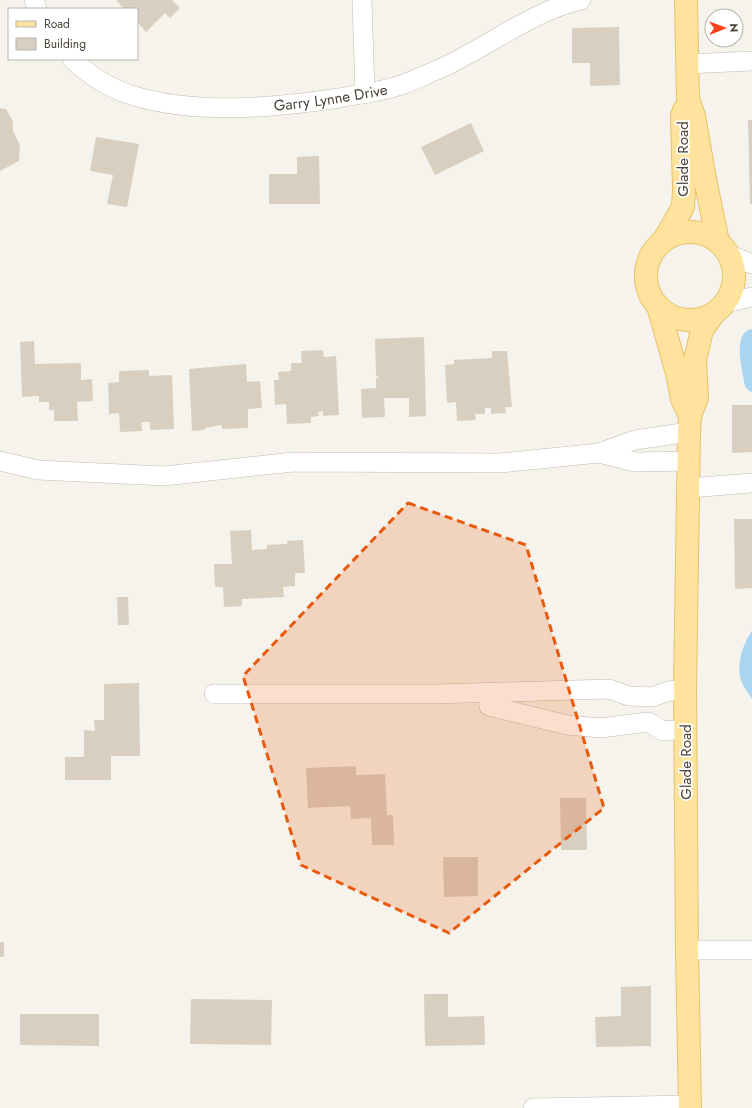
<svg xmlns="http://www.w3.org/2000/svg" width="752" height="1108" font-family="Jost,sans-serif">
<rect width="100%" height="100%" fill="#f6f3ec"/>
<g fill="#a9d4f2">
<path d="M752,329v63l-3,-1 -4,-5c-2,-14 -14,-54 7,-57z"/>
<path d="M752,631v68c-4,-7 -11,-15 -12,-23 -3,-13 4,-35 12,-45z"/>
</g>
<g fill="#d8cfc1">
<path d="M116,0h56l8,8 -10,10 -5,-5 -19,19 -9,-10v-13h-13z"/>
<path d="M619,27l1,58 -30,1v-23h-18v-35z"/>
<path d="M0,108l6,1 7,13v9l7,14 -1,16 -19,10z"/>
<path d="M748,120h4v84h-2z"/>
<path d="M471,123l13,28 -49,24 -14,-28z"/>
<path d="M96,137l43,7 -12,63 -20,-3 6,-29 -23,-4z"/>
<path d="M319,156l1,48h-51v-30h28v-17z"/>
<path d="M424,337l2,79 -17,1v-19h-25l1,19 -23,1 -1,-29 15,-1v-10h2v-2h-2l-1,-37z"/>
<path d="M34,341l1,23 46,-1v17l11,-1 1,22 -16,1 1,19h-24v-11h-5v-8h-10v-6l-17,1 -2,-55z"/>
<path d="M323,350l1,7 12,-1 3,59 -16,1v-5l-5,1 1,4 -8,1v6l-24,1 -1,-20 -11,1 -1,-25h5l-1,-8 13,-1v-8h11l-1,-12z"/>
<path d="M492,351h15l5,56h-7l1,6 -15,1v-6h-6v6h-10l1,6 -19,1 -1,-19 -9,1 -2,-38 9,-1v-4l38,-2z"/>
<path d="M246,364l1,18 13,-1 2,27 -14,1v19l-26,1v-4l-17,3v2l-13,1 -3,-62z"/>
<path d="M149,370v6l23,-1 2,54 -24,1v-8h-9l1,9 -22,1 -1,-19 -10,1 -1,-31 11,-1v-11z"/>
<path d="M732,405h20v47l-20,1z"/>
<path d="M734,519h18v69l-17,1z"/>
<path d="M251,530l1,20 15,-1v-4l20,-1v-3l16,-1 2,33h-10v13l-12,1 1,10 -42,2v7l-18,1 -1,-20h-8l-1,-23h18l-2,-33z"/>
<path d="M117,597h11l1,28h-11z"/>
<path d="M139,683l1,73h-29v24h-46v-23h19v-27l11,1 -1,-11h10v-36z"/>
<path d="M356,766v9l29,-1 2,41h6l1,30h-22l-1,-27 -20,1 -1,-13 -42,2 -2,-40z"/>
<path d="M560,798h26l1,52h-26z"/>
<path d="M443,857h35v39l-34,1z"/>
<rect x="0" y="942" width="4" height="15"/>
<path d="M651,986v60l-55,1 -1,-30 26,-1v-29z"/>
<path d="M424,994h24v23l36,-1 1,29 -60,1z"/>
<path d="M191,999l81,1 -1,45 -81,-1z"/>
<path d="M20,1014h79v32l-79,-1z"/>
</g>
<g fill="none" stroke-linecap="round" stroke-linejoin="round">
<g stroke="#c2bbae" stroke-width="20">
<g id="minor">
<path d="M34,0l3,9"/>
<path d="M362,0l3,94"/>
<path id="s1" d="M72,59c17,16 37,29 59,36 64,20 143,13 208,3 20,-4 42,-6 62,-13 12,-4 24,-10 36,-15 49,-21 92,-58 144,-70"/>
<path d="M687,64l65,-3"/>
<path d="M728,254l24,10"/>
<path d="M724,303l28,-6"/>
<path d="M599,453l36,9 53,-1"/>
<path d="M0,461l38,9 126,6 129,-14 208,1 98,-10 36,-13 54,-8"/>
<path d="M689,488l63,-5"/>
<path d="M487,692l2,14 78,19 34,3 47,-6 15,9 23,-2"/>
<path d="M214,694h220l175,-5 20,7 23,1 17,-6 16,-2"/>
<path d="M687,950h65"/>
<path d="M533,1108l157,-3"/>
</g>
</g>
<g stroke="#e6c16a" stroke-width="24">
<g id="major">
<path d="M686,0l2,99 6,17 11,63 13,63"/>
<circle cx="690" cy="276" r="44"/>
<path d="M664,240l19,-33 1,-17 -2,-74 2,-6"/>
<path d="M658,306l19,67 5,26 8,17"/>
<path d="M690,1108l-3,-158 -2,-261 4,-257 1,-16 7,-19 -2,-37 7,-30 12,-17"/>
</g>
</g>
<use href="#minor" stroke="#fff" stroke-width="19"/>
<use href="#major" stroke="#ffe39c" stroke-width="22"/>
</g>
<path fill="#e8590c" fill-opacity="0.2" stroke="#e8590c" stroke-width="3" stroke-dasharray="8 5" stroke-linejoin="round" d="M408,503l118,42 78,263 -155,125 -148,-68 -58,-189z"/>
<g text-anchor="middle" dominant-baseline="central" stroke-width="3.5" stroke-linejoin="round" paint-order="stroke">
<g font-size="15" fill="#4b4439" stroke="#fff">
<text stroke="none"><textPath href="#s1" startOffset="271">Garry Lynne Drive</textPath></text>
<text transform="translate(683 159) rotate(-90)">Glade Road</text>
<text transform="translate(686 762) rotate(-90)">Glade Road</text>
</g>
</g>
<rect x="8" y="8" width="130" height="52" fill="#ffffff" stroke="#b7b4b0"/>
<rect x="16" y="21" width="20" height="6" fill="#ffe39c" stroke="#b7b4b0"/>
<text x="44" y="28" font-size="12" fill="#4b4439">Road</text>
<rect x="16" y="38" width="20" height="12" fill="#d8cfc1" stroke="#b7b4b0"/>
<text x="44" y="48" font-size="12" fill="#4b4439">Building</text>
<g transform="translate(724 28) rotate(89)"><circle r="19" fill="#ffffff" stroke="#b7b4b0"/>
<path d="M0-3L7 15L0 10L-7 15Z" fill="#fc3f1d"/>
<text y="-6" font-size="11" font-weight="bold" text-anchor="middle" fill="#4b4439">N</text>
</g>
</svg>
